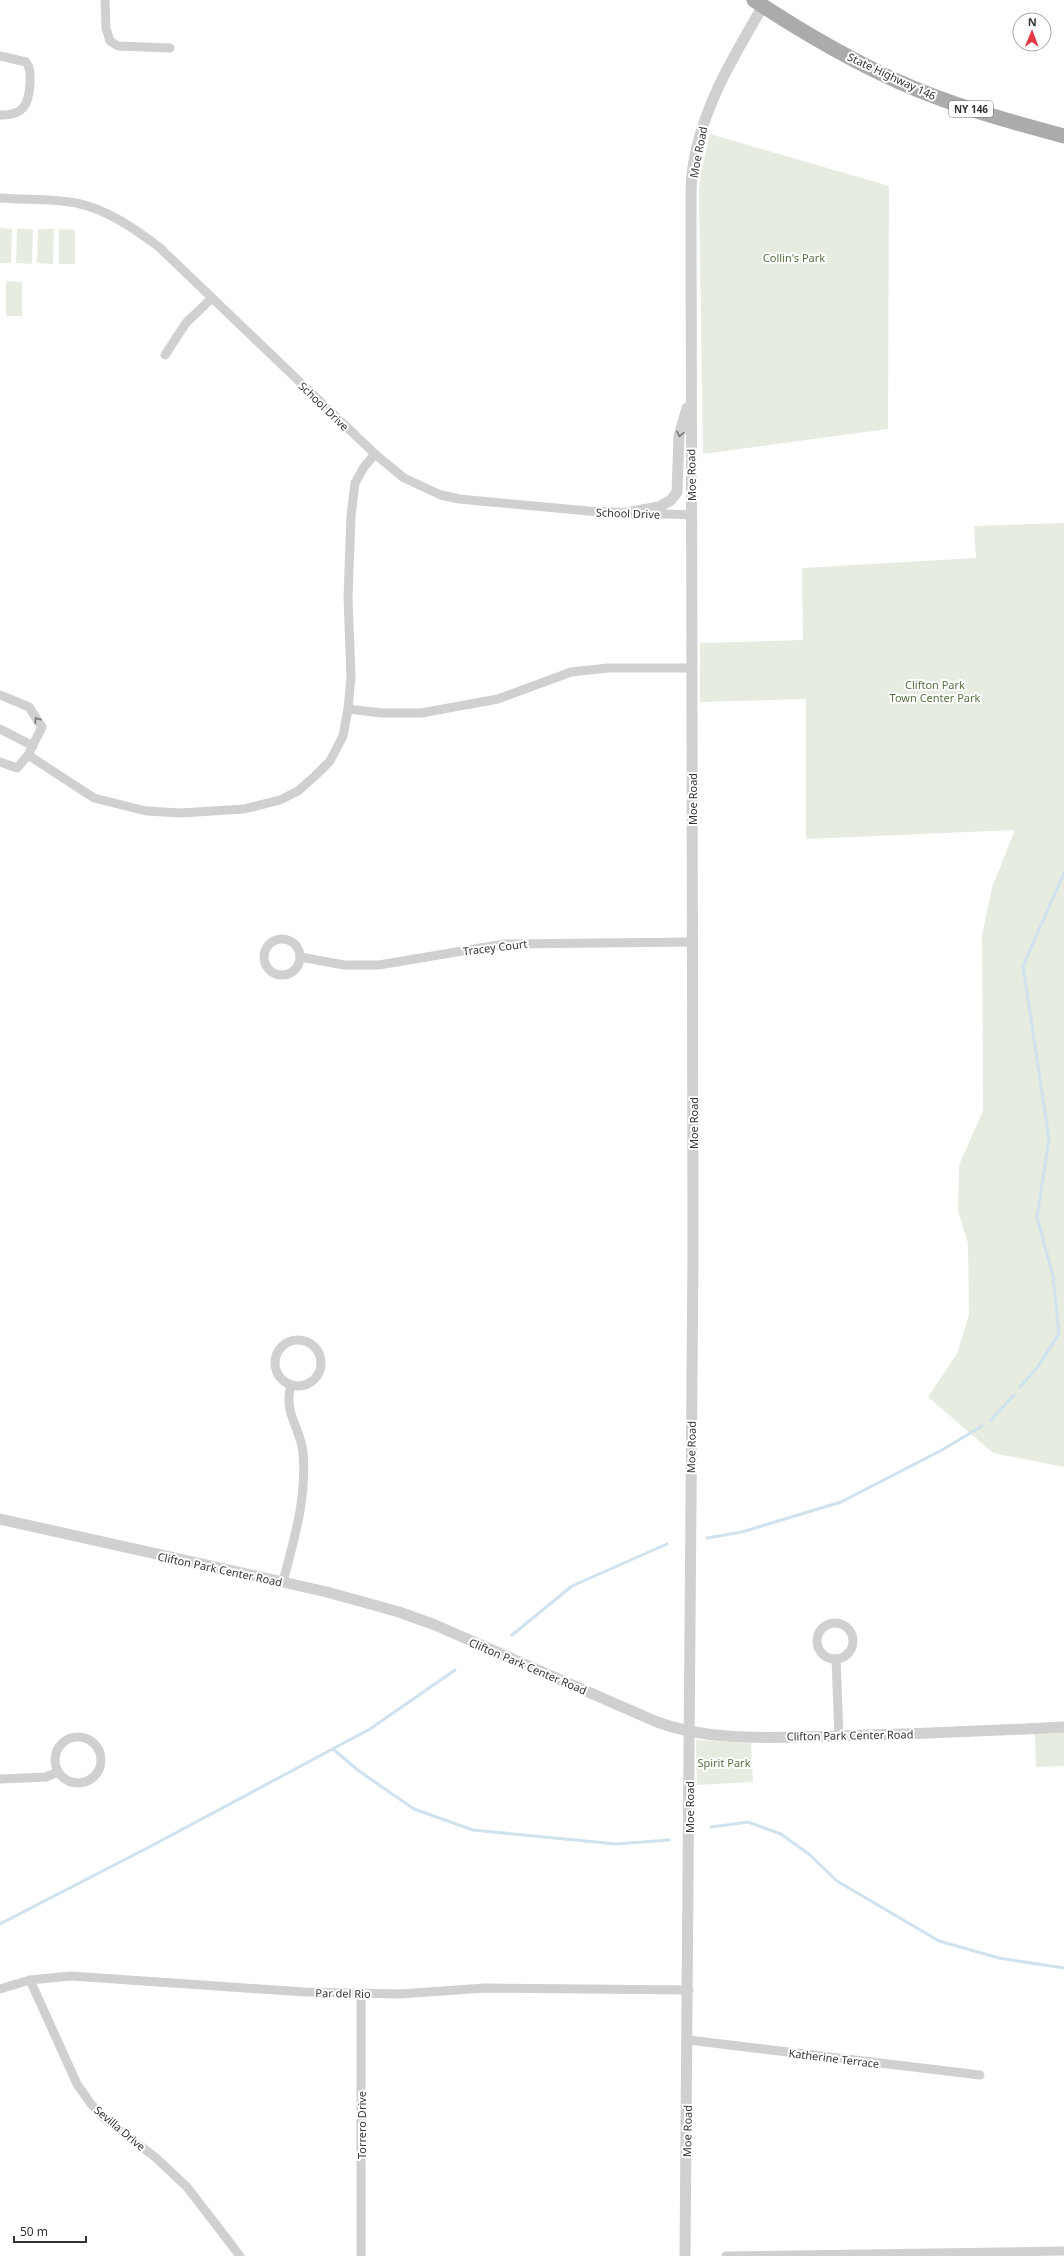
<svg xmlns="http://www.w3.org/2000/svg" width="1064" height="2256" font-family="'Noto Sans',sans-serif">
<rect width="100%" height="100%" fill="#fff"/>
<g fill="#e6ecdf">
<path d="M710,134l179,52 -1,243 -185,25 -4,-262 2,-20z"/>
<path d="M0,228l12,1 -1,34h-11z"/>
<path d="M17,229h16l-1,35 -16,-1z"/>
<path d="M38,229h16l-1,35 -16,-1z"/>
<path d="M59,229l16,1v34h-16z"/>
<path d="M6,281l16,1v34h-16z"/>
<path d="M1064,523v944l-71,-14 -65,-56 29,-43 12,-39 -1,-72 -10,-32 1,-46 24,-54 -1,-176 10,-47 23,-58 -209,9v-140l-106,3v-59l103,-3 -1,-72 174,-10 -2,-32z"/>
<path d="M1064,1732v34l-28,1 -1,-34z"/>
<path d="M696,1740l55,3 2,39 -56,3z"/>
</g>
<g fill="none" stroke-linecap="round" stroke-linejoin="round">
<g stroke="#cfe2ee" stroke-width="3">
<path d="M1020,1387l17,-19 22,-34 -6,-58 -16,-59 12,-78 -26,-173 41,-93"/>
<path d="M991,1420l23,-25"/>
<path d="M707,1538l35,-6 99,-30 101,-52 40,-24"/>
<path d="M512,1635l60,-49 95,-42"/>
<path d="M333,1749l26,22 55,38 59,21 143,14 53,-4"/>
<path d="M711,1827l37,-5 33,12 29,21 27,26 102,60 60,17 65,10"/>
<path d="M0,1924l153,-79 217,-116 85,-59"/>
</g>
<g stroke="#d0d0d0" stroke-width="9">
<path d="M105,0l1,28 4,13 8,5 52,2"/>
<path d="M0,56l26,6c5,7 4,13 4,21 -1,22 -7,33 -30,32"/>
<path d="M0,198c24,2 53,0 76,5 31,6 59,26 83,44l216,207 29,24 37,17 18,4 129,12 104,4"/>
<path d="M165,355l21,-32 26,-25"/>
<path d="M375,454l-11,13 -9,16 -4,33 -3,82 3,79 -3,32 34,4h39l77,-14 73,-27 37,-4h84"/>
<path d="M0,695l29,12 13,20 -14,28 -11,13 -17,-6"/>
<path d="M0,729l33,17"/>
<path d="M28,755l66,43 52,13 35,2 63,-4 36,-9 18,-9 17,-15 15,-15 13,-25 5,-27"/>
<circle cx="282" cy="957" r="18"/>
<path d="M300,957l44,8h35l125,-21 188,-2"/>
<circle cx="298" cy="1363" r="23"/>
<path d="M283,1582c11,-43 24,-84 20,-129 -2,-25 -20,-39 -12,-68"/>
<circle cx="835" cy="1641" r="18"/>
<path d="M836,1659l3,77"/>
<circle cx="78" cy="1760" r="23"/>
<path d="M0,1779l46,-2 12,-5"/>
<path d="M30,1980l47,104 14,20 14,15 50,38 32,30 53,69"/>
<path d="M0,1989l30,-9 41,-4 234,16 95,2 85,-6 204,2"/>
<path d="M361,1993v263"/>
<path d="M688,2040l292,35"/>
<path d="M726,2256l338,-5"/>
</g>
<g stroke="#d0d0d0" stroke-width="11">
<path d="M626,513l33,-6 12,-7 6,-8 2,-56 8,-28"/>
<path d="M0,1519l327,73 72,20 36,13 222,97c57,21 121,15 180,14 76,-2 151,-5 227,-9"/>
<path d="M685,2256l8,-1006 -2,-1049c0,-11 0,-23 2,-34 9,-59 40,-110 70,-161"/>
</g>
<path stroke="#ababab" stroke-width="15" d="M754,0c45,30 93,58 143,81 53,24 111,40 167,55"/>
</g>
<defs><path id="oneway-chevron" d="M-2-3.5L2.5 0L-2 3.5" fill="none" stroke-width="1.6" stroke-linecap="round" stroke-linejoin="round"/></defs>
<g stroke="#7a7a7a">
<use href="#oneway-chevron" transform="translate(680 434) rotate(101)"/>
<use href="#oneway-chevron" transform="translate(37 720) rotate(-122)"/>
</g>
<g text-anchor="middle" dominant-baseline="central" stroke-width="4" stroke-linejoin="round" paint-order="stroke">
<rect fill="#fff" stroke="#707070" stroke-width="1" x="949" y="101" width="44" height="16" rx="3"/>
<g font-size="10" font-weight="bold" fill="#333">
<text x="971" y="109">NY 146</text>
</g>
<g font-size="11" fill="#333" stroke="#fff">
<text transform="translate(892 76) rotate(25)">State Highway 146</text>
<text transform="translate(698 152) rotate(-79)">Moe Road</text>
<text transform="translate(324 406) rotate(44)">School Drive</text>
<text transform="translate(691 475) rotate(-91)">Moe Road</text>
<text transform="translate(628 513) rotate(2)">School Drive</text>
<text transform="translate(692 799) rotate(-90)">Moe Road</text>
<text transform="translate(495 947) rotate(-7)">Tracey Court</text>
<text transform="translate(693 1123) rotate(-90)">Moe Road</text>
<text transform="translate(691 1447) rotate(-89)">Moe Road</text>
<text transform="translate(220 1569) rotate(12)">Clifton Park Center Road</text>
<text transform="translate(528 1666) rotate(23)">Clifton Park Center Road</text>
<text transform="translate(850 1735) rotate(-1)">Clifton Park Center Road</text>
<text transform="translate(689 1807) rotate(-90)">Moe Road</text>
<text transform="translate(343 1993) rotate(1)">Par del Rio</text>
<text transform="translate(834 2058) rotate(7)">Katherine Terrace</text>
<text transform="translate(361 2125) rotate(-90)">Torrero Drive</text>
<text transform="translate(120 2128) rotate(40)">Sevilla Drive</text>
<text transform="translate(687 2131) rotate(-89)">Moe Road</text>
</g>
<g font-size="11" fill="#56703f" stroke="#fff">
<text x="794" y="257">Collin's Park</text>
<text x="935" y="684">Clifton Park<tspan x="935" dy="13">Town Center Park</tspan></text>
<text x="724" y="1762">Spirit Park</text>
</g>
</g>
<g transform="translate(1032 32) rotate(1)"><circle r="19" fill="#ffffff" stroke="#adadad"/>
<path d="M0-3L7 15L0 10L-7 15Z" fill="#e63946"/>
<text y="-6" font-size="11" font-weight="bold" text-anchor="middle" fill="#333333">N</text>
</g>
<path d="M14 2236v6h72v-6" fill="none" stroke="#333333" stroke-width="2"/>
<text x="20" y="2236" font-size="12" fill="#333333" stroke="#ffffff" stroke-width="3" paint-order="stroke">50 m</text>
</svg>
